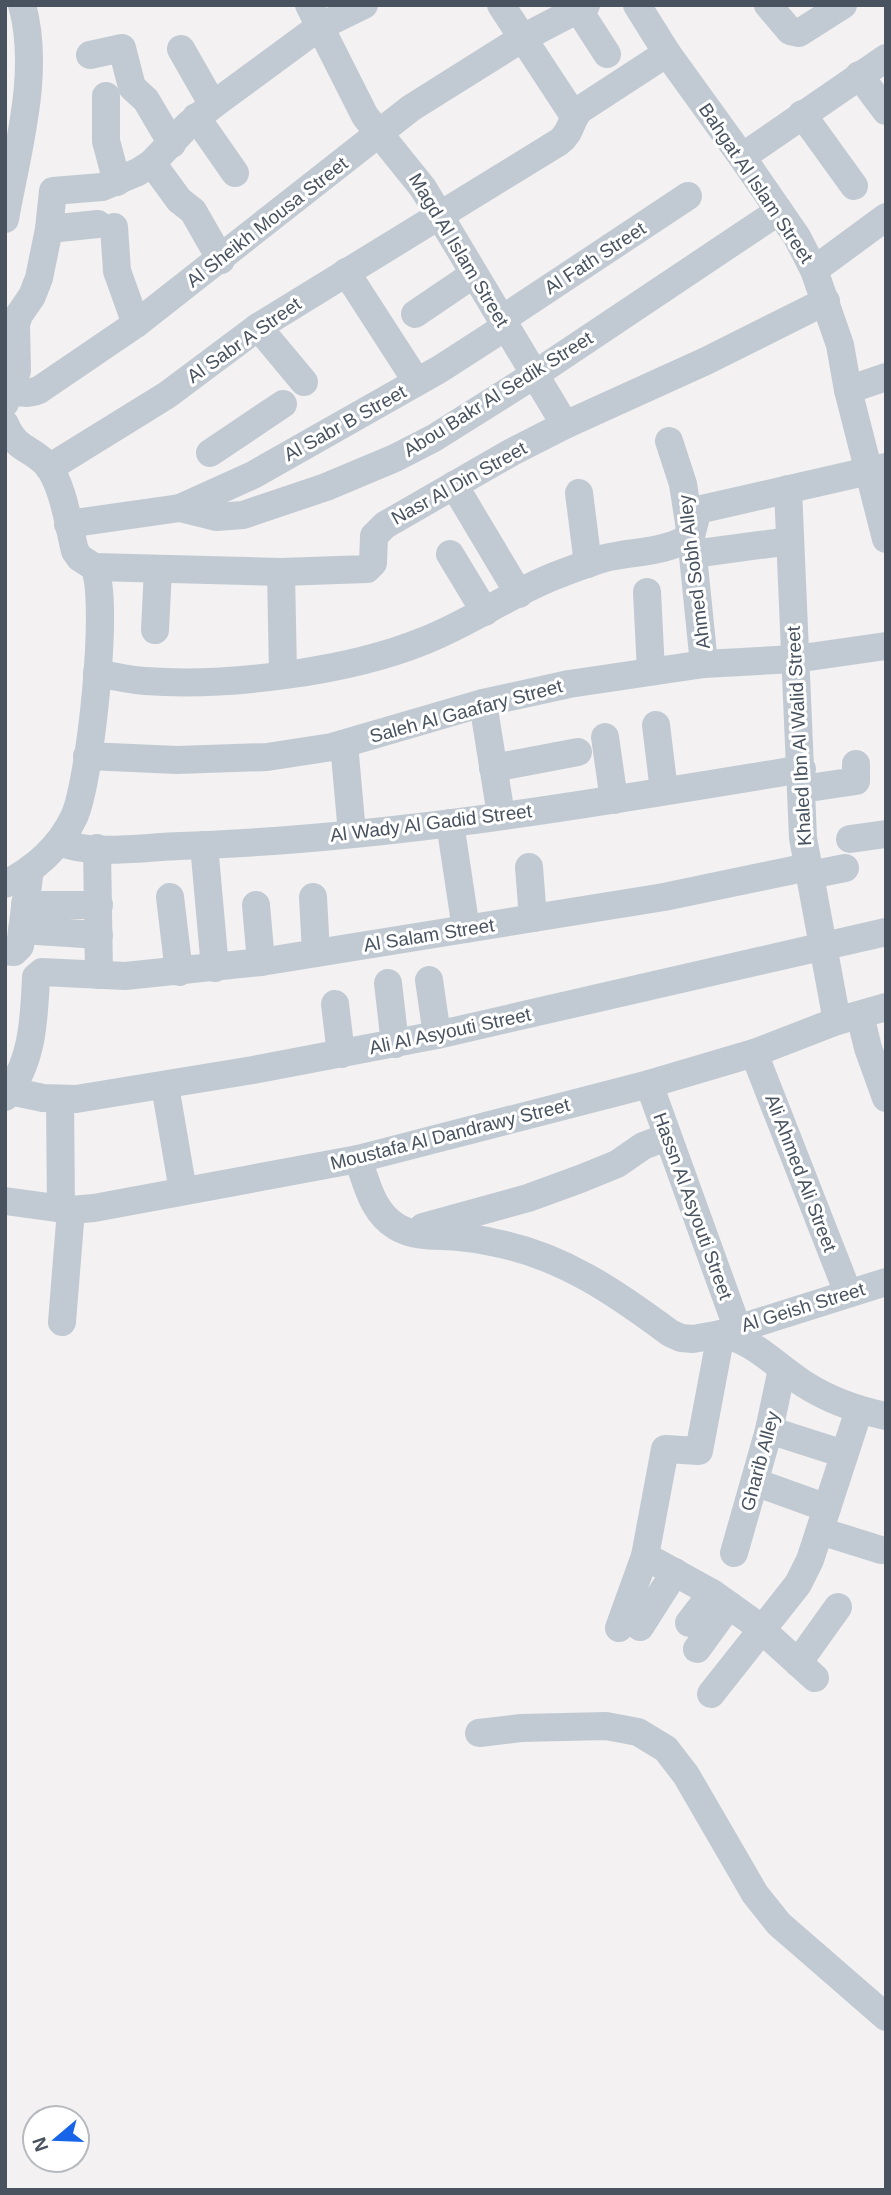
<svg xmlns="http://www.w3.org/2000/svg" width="891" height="2195" font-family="Arial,sans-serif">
<rect width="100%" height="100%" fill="#f3f1f1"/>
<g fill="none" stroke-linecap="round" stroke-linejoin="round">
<g stroke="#c1cad2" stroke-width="28">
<path d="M309,5l56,111 58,72 142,237"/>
<path d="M501,5l73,111"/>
<path d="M637,5l30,48 75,104 55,80 17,33 26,75 8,45 38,149"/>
<path d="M768,5l22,26 9,2 44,-28"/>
<path d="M578,9l29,45"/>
<path d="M181,49l32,56"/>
<path d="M90,55l32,-7 10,39 14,13 26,44"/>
<path d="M859,75l27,36"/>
<path d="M106,96v45l11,41"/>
<path d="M802,114l52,72"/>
<path d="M196,117l39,56"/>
<path d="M742,157l144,-99"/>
<path d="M152,163l27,37 14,11 28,49"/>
<path d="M5,219c12,-68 36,-147 17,-214"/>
<path d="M114,227l3,44 19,53"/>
<path d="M49,229l49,-5"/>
<path d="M814,270l72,-53"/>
<path d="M346,272l71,110"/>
<path d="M415,314l59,-40"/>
<path d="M501,320l187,-124"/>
<path d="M258,327l46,55"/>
<path d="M11,389c10,5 17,5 28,1l97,-66 275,-216 110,-69 65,-34"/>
<path d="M848,390l38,-13"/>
<path d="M5,403l12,-32 -1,-47 3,-9 13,-19 7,-18 10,-49 4,-38 49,-4 36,-15 14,-9 36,-38 25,-20 106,-78 45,-22"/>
<path d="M5,424c12,28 27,23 43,42 15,19 21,61 27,85l5,7 14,9c16,32 -4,216 -20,250 -14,30 -40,53 -69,67"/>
<path d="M669,441l14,43 8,52 13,128"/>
<path d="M210,453l73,-49"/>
<path d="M49,468l118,-73 91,-68 301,-185c13,-9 11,-23 22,-33l86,-56"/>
<path d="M454,485l65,109"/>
<path d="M788,489l15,349 34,183"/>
<path d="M579,493l9,71"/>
<path d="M180,508l73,-33 187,-106 65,-42"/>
<path d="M68,524l112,-16 36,9 27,-2 83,-28 69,-29 39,-20 100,-63 245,-164"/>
<path d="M450,554l35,58"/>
<path d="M693,554l97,-13"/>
<path d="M94,567l187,5 86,-3 6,-6 1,-27 11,-11 127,-73 53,-27 141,-64 120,-60"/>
<path d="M281,572l2,102"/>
<path d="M647,592l4,79"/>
<path d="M155,630l3,-60"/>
<path d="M97,673c16,3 32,7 48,8 83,6 204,-9 281,-41 48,-19 91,-51 139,-68 13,-5 26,-10 40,-14 29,-7 61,-5 86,-22l6,-23 5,-4 184,-42"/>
<path d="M483,703l18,112"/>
<path d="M656,725l8,66"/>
<path d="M605,737l9,63"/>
<path d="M344,744l8,89"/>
<path d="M87,756l90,4 90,-3 65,-10 151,-44 86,-19 135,-20 91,-5 91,-13"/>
<path d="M493,768l85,-16"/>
<path d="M802,789l54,-8v-17"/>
<path d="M450,823l16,106"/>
<path d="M850,839l36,-5"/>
<path d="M59,842c32,14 85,5 121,4 209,-7 416,-43 622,-77"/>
<path d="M204,845l11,123"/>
<path d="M97,848l2,127"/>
<path d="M529,867l4,51"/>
<path d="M810,875l35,-7"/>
<path d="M170,897l9,75"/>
<path d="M313,897l3,56"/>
<path d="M25,905h74"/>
<path d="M256,905l5,57"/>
<path d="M22,930l77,5"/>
<path d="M5,951l9,1 6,-6 10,-77"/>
<path d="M429,980l8,55"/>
<path d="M388,983l7,61"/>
<path d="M335,1004l6,50"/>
<path d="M860,1015l8,33 18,50"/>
<path d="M754,1053l94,240"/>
<path d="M649,1084l88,243"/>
<path d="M165,1086l18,105"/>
<path d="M10,1091l33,7 33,1 177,-29 184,-35 449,-103"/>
<path d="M5,1097c28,-35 29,-77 31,-120l6,-5 83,4 136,-14 403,-65 144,-30"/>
<path d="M60,1099l1,110"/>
<path d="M358,1159c9,25 14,53 39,68 19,11 41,8 62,10 12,1 25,3 37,6 67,13 120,50 174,90l11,5 12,1 28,-5 165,-52"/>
<path d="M5,1201l66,9 23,-2 264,-49 291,-75 105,-31 83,-32 49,-14"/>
<path d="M423,1227l105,-29 52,-19 37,-15 26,-18 24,-9"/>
<path d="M62,1322l9,-112"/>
<path d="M721,1334c33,6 56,33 83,50 25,16 53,26 82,32"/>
<path d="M769,1430l75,24"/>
<path d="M755,1482l72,26"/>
<path d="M820,1531l61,19"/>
<path d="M734,1553l35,-123 13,-61"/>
<path d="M645,1556l67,37 42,30 61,55"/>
<path d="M689,1623l23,-30"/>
<path d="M640,1627l35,-55"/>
<path d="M619,1628l26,-72 20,-107 34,2 22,-117"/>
<path d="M697,1649l32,-44"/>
<path d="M798,1663l40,-56"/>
<path d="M711,1694l87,-110 12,-24 49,-150"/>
<path d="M479,1733l42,-5 85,-2 32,6 28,17 20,26 69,119 24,30 107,93"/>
</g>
</g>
<g text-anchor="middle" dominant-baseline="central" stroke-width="6" stroke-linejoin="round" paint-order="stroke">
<g font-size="19" fill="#48535f" stroke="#fff">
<text transform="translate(756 183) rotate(56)">Bahgat Al Islam Street</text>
<text transform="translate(267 222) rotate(-38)">Al Sheikh Mousa Street</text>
<text transform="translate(459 250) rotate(59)">Magd Al Islam Street</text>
<text transform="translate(595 258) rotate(-33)">Al Fath Street</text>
<text transform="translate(244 340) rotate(-35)">Al Sabr A Street</text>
<text transform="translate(498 394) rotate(-32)">Abou Bakr Al Sedik Street</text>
<text transform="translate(345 423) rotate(-29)">Al Sabr B Street</text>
<text transform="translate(459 483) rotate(-29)">Nasr Al Din Street</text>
<text transform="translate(694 572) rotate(-97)">Ahmed Sobh Alley</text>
<text transform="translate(466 711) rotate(-15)">Saleh Al Gaafary Street</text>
<text transform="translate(799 736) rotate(-93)">Khaled Ibn Al Walid Street</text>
<text transform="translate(431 823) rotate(-7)">Al Wady Al Gadid Street</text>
<text transform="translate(429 935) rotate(-9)">Al Salam Street</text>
<text transform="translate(450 1031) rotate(-12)">Ali Al Asyouti Street</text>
<text transform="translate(450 1134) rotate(-14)">Moustafa Al Dandrawy Street</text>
<text transform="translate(801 1173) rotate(69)">Ali Ahmed Ali Street</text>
<text transform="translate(693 1206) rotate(70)">Hassn Al Asyouti Street</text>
<text transform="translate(803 1307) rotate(-17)">Al Geish Street</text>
<text transform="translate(760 1461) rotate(-75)">Gharib Alley</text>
</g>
</g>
<rect width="891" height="2195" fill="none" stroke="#48535f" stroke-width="14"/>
<g transform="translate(56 2139) rotate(251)"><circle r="33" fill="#ffffff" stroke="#b6babf" stroke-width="2"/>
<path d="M0-5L12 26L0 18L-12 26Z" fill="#1664e8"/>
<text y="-10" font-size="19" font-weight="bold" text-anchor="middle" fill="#48535f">N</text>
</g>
</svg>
